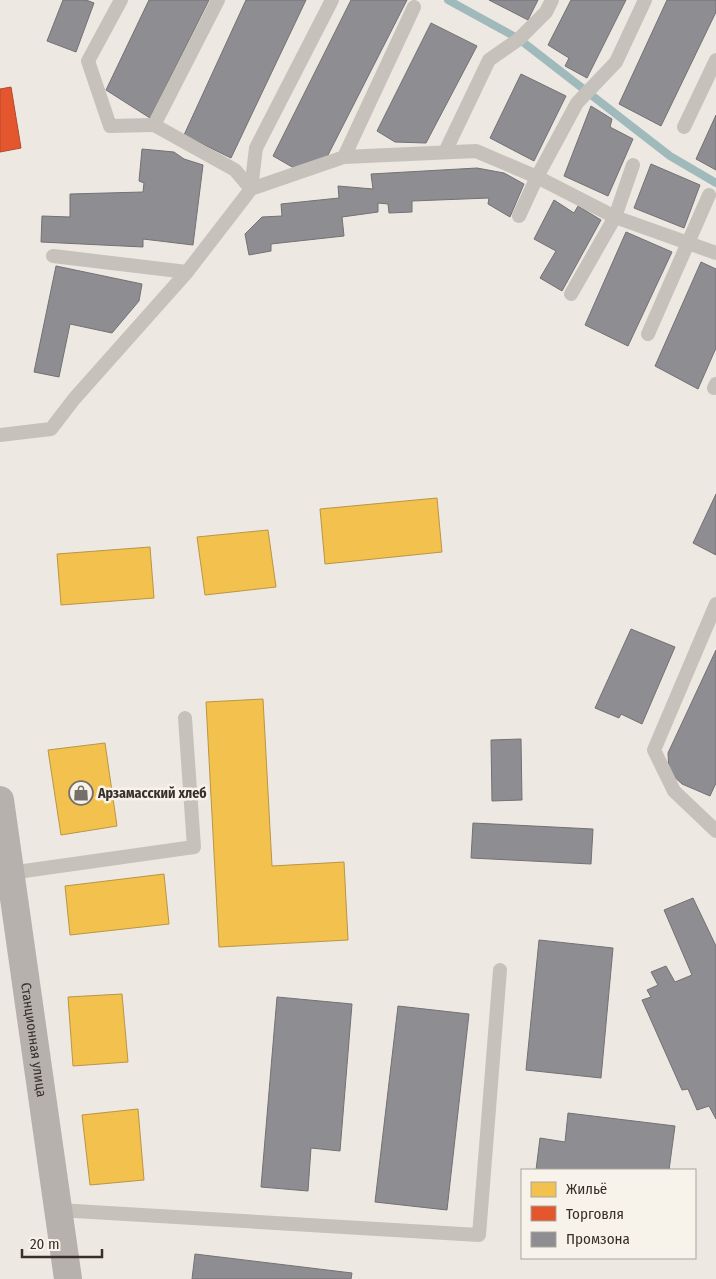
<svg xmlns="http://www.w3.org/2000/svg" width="716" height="1279" font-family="'Fira Sans Condensed',sans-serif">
<rect width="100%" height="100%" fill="#ede8e2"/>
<g fill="#f2c14e" stroke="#ba9543">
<path d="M437,498l5,54 -117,12 -5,-55z"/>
<path d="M268,530l8,57 -71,8 -8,-58z"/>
<path d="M150,547l4,51 -93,7 -4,-51z"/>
<path d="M263,699l9,167 72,-4 4,78 -129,7 -13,-245z"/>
<path d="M105,743l12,83 -56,9 -13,-85z"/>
<path d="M164,874l5,50 -99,11 -5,-49z"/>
<path d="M122,994l6,68 -55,4 -5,-69z"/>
<path d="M138,1109l6,71 -54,5 -8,-70z"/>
</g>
<path fill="#e4572e" stroke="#b04b2d" d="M11,87l10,61 -21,4v-63z"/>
<g fill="#8d8d92" stroke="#737173">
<path d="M63,0h23l8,3 -18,49 -29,-11z"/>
<path d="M149,0h60l-59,118 -44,-28z"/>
<path d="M246,0h60l-75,158 -47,-23z"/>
<path d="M351,0h56l-80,157 -33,11 -21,-12z"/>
<path d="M489,0h49l-10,20z"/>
<path d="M571,0h55l-39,78 -22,-12 4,-8 -21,-13z"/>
<path d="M667,0h49v12l-55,114 -42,-22z"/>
<path d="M431,23l46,23 -51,97 -31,-1 -18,-11z"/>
<path d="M521,74l45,22 -32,65 -44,-23z"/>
<path d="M591,106l21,13 -2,8 23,12 -25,57 -44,-20z"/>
<path d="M716,115v55l-20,-11z"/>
<path d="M142,149l32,3 10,7 19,6 -10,80 -50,-6v8l-102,-5 1,-26 28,1v-23l73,-2 1,-9 -5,-2z"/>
<path d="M651,164l49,21 -16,43 -50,-20z"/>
<path d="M477,168l27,5 20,11 -14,33 -22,-13 1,-6 -77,3v11l-23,1 -1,-9 -10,-1v9l-36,5 2,19 -73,8v7l-22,4 -4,-21 17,-17 20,-1 -1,-12 58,-6 -1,-12 35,3 -2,-15z"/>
<path d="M554,200l20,13 4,-7 23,14 -39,71 -22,-13 16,-27 -22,-12z"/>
<path d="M626,232l46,20 -44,94 -43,-21z"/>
<path d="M701,262l15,7v79l-18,41 -43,-23z"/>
<path d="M56,266l86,18 -3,17 -27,32 -42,-9 -11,53 -25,-5z"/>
<path d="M716,494v61l-23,-12z"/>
<path d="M631,629l44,18 -33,77 -21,-10 -2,4 -24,-10z"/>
<path d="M716,650v133l-6,13 -28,-12 -13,-12 -1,-19z"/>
<path d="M521,739l1,61 -30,1 -1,-61z"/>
<path d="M473,823l120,6 -2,35 -120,-6z"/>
<path d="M693,898l23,48v173l-7,-13 -12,4 -9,-21 -6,1 -40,-90 9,-3 -4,-7 11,-5 -7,-13 15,-6 9,16 17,-7 -28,-65z"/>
<path d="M539,940l74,8 -12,130 -75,-8z"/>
<path d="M277,997l75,7 -12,147 -29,-3 -3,43 -47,-4z"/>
<path d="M398,1006l71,8 -22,196 -72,-8z"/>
<path d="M568,1113l107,13 -6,44h-133l4,-32 25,4z"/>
<path d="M195,1254l157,19 -1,6h-159z"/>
</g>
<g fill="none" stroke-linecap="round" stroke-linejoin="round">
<path stroke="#a0babc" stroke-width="8" d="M448,0l71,39 151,117 46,27"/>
<g stroke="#c6c1bb" stroke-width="14">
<path d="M121,0l-33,61 22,65 44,-1"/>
<path d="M218,0l-64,125 81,45 16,19"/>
<path d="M684,127l32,-67"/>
<path d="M445,152l44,-92 30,-21 27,-27 6,-12"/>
<path d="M344,157l70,-150"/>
<path d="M251,189l5,-41 76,-148"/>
<path d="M519,216l18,-39 40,-74 39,-41 29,-62"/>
<path d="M53,256l134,16"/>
<path d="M571,294l44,-77 18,-52"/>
<path d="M648,334l61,-139"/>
<path d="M714,388l2,-4"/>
<path d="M0,435l51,-6 23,-30 113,-127 64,-83 93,-32 132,-6 61,26 78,40 101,36"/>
<path d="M716,604l-62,146 20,41 42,40"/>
<path d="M10,873l184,-26 -9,-129"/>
<path d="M58,1210l421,25 21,-265"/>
</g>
<path stroke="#b6b1ac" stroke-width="28" id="s1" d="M0,800l68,479"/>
</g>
<defs>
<g id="shop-ring" transform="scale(1.25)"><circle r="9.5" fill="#f8f3ea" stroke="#76706a" stroke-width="1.5"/><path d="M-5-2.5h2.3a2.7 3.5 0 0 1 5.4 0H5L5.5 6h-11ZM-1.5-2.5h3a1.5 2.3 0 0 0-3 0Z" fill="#76706a"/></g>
</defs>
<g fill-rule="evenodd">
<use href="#shop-ring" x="81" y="793"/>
</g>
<g text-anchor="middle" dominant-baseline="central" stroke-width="5" stroke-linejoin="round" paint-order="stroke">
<g font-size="14" font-weight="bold" fill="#362f2a" stroke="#f8f3ea" text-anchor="start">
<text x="98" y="793">Арзамасский хлеб</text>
</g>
<g font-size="14" fill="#362f2a" stroke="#f8f3ea">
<text stroke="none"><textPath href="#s1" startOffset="242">Станционная улица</textPath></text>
</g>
</g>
<rect x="521" y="1169" width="175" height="90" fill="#f8f3ea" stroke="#aaa59d"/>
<rect x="531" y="1182" width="25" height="15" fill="#f2c14e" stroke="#aaa59d"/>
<text x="566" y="1194" font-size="15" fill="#362f2a">Жильё</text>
<rect x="531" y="1206" width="25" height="15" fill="#e4572e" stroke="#aaa59d"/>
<text x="566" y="1219" font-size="15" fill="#362f2a">Торговля</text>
<rect x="531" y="1232" width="25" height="15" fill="#8d8d92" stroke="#aaa59d"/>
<text x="566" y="1244" font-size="15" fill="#362f2a">Промзона</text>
<path d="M22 1249v8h80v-8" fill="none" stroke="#362f2a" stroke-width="2.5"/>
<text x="30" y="1249" font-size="15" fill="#362f2a" stroke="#f8f3ea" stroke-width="4" paint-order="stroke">20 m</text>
</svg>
